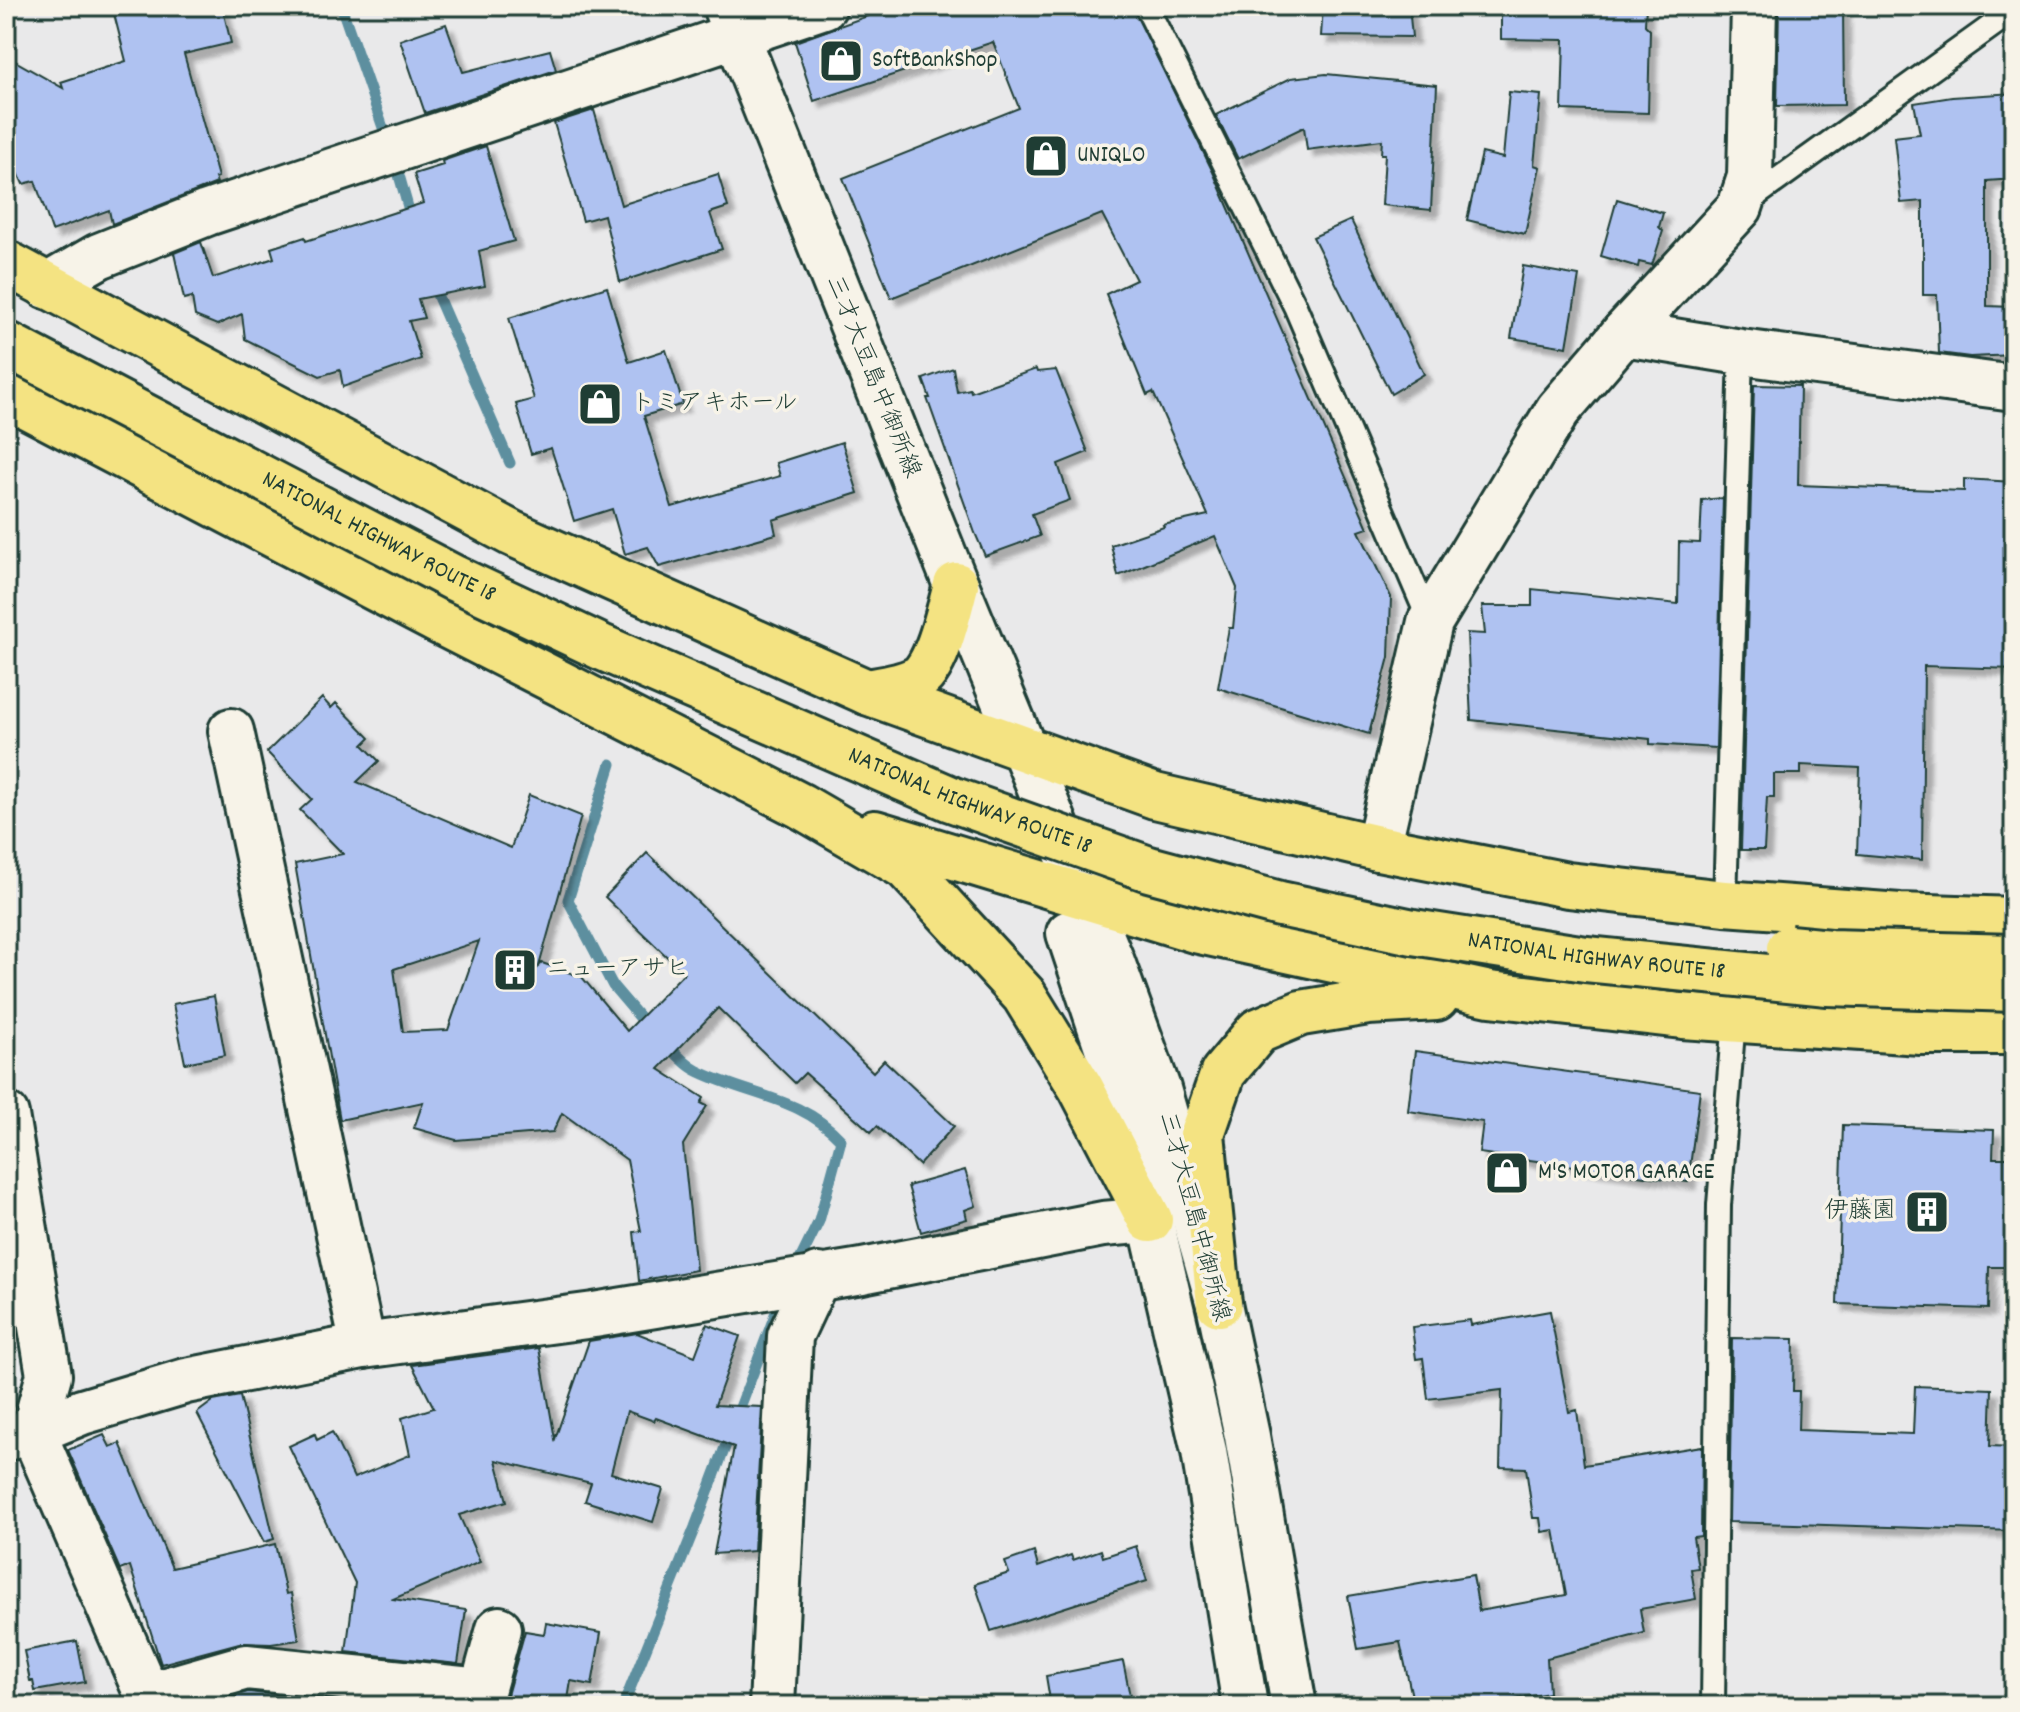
<svg xmlns="http://www.w3.org/2000/svg" width="2020" height="1712" font-family="Dekko,'Klee One',sans-serif">
<defs>
<filter id="shadow"><feDropShadow dx="7" dy="7" stdDeviation="2" flood-color="#0004"/></filter>
</defs>
<rect width="100%" height="100%" fill="#e9e9ea"/>
<filter id="ink" filterUnits="userSpaceOnUse"><feTurbulence type="fractalNoise" baseFrequency=".0125" numOctaves="2"/><feDisplacementMap in="SourceGraphic" scale="16" xChannelSelector="R" yChannelSelector="G"/><feConvolveMatrix kernelMatrix="1 2 1 2 8 2 1 2 1" color-interpolation-filters="sRGB"/></filter>
<g filter="url(#ink)">
<g fill="none" stroke-linecap="round" stroke-linejoin="round">
<g stroke="#5d8f9f" stroke-width="11">
<path d="M341,6l48,139"/>
<path d="M395,161l17,60"/>
<path d="M432,283l78,180"/>
<path d="M611,764l-43,136 45,86 35,41"/>
<path d="M666,1044c10,9 21,23 34,28 50,24 101,25 141,68l-22,81 -24,49"/>
<path d="M623,1706l72,-179 87,-231"/>
</g>
</g>
<g fill="#afc2f1" stroke="#1f3d34" stroke-width="2" fill-rule="evenodd" filter="url(#shadow)">
<path d="M112,6h110l9,37 -47,11 34,123 -3,1 2,5 -105,41 -3,-14 -57,21 -17,-50 -12,3 -17,-38v-90l57,32 -2,-6 65,-21z"/>
<path d="M895,6h237l81,166 155,356 -9,3 32,66 -2,60 -20,77 -151,-46 11,-60h4l4,-40 -22,-52 -97,40 -7,-31 53,-18 -1,-2 45,-10 -55,-123 -6,3 -41,-101 30,-14 -34,-66 -211,84 -48,-120 176,-70 -26,-66 -179,59 -19,-59z"/>
<path d="M1323,6h86l3,31 -91,-1z"/>
<path d="M1501,6h145l-1,19 5,5 -2,83 -86,-3 2,-70 -63,-1z"/>
<path d="M1779,6h64l1,99 -67,1z"/>
<path d="M446,24l17,48 87,-22 6,20 -131,43 -25,-73z"/>
<path d="M1326,74l111,11 -6,125 -49,-5 3,-51h-4l1,-14 -75,10 -3,-23 -66,32 -22,-44 75,-37z"/>
<path d="M1509,92l32,3 -7,70 6,2 -15,67 -58,-14 15,-67 21,5z"/>
<path d="M2014,93v86l-27,2v125l27,1v48l-44,2 -31,-4 -2,-58h-14v-94l-22,2 -7,-66 26,-3 -6,-31 38,-6z"/>
<path d="M594,110l27,95 97,-31 10,33 -18,6 12,36 -102,33 -16,-67 -21,6 -29,-98z"/>
<path d="M486,146l28,95 -35,10 6,35 -67,13 6,19 -15,3 12,38 -78,28 -3,-17 -20,6 -75,-37 -3,-25 -25,11 -22,-9 -3,-19 -8,2 -10,-46 27,-11 12,36 61,-20 -3,-10 34,-11 1,4 117,-38 -9,-29 29,-9 -1,-4z"/>
<path d="M1617,199l46,14 -4,14 4,4 -11,34 -13,-3 -1,5 -37,-11z"/>
<path d="M1351,220l73,154 -33,20 -78,-157z"/>
<path d="M1523,266l56,10 -12,71 -56,-9z"/>
<path d="M607,287l22,75 37,-12 17,54 -39,12 28,91 108,-31 -4,-13 66,-21 16,51 -85,27 3,14 -117,33 -11,-20 -23,7 -13,-45 -38,12 -23,-73 -20,6 -15,-50 18,-5 -25,-81z"/>
<path d="M953,368l4,24 13,-3 1,3 65,-23 1,3 19,-2 32,82 -30,12 12,36 -38,14 8,22 -55,20 -10,-23 -48,-135h3l-7,-19z"/>
<path d="M1754,385l46,1 -2,99 166,6v-12l50,3v187l-90,-3 -2,194 -65,-6 3,-86 -59,-3v9h-27v23h-7l-3,53h-23z"/>
<path d="M1723,498l-7,250 -66,-4v-5l-179,-19 -4,-87 18,1 -3,-28h50v-17l146,15 1,-62 21,1 2,-43z"/>
<path d="M322,698l9,10 5,-5 34,35 -7,7 16,16 -22,21 154,66 18,-53 52,21 -42,150 3,-3 40,14 45,54 57,-58 -79,-76 42,-44 226,219 11,-12 70,66 -35,39 -42,-39 -6,6 -66,-59 -10,10 -77,-75 -59,61 45,29 -3,5 6,3 -24,39 13,125 -57,11 -5,-49 7,-1 -14,-71 -65,-47 -9,19 -97,8 -42,-12 9,-26 -83,18 -45,-256 48,-10 -43,-44 12,-11 -45,-47zM479,941l-31,89 -45,2 -9,-63z"/>
<path d="M214,996l11,59 -40,8 -12,-59z"/>
<path d="M1415,1051l285,39 -12,92 -209,-29 4,-31 -75,-11z"/>
<path d="M1843,1125l151,5 -1,28h21v109h-25l-1,42 -151,-5z"/>
<path d="M965,1170l11,36 -11,4 2,9 -46,13 -13,-46z"/>
<path d="M1550,1311l19,101 8,-2 7,55 118,-19 -1,90 -8,1 5,31 -7,1 5,30 -56,10 4,24 -97,25 2,35 -76,13h-59l-14,-64 -42,7 -10,-53 125,-21 6,36 87,-16 -12,-65 -12,2 -2,-14h-7l-7,-50 -26,-1 2,-77 -74,9 -5,-41 -7,1 -4,-32 58,-7 1,5z"/>
<path d="M707,1324l33,12 -25,69 47,2 -8,144 -40,3 20,-107 -78,-29 -2,3 -27,-10 -16,62 52,16 -10,33 -68,-21 6,-18 -95,-23 11,41 -48,14 21,47 -87,37 73,11 -8,54 -112,-12 9,-69 -66,-137 26,-12 2,6 15,-8 22,46 56,-23 -8,-37 32,-10 -22,-43 127,-17 16,91 34,-98 48,-8 58,23z"/>
<path d="M1732,1338l62,1 -1,52h6l-1,39 115,4 2,-48 77,3 -2,57 24,1v84l-285,-9z"/>
<path d="M240,1396l34,143 -10,3 -67,-129 16,-12z"/>
<path d="M104,1435l6,12 10,-4 52,125 103,-24 11,50 5,-1 8,47 -28,4 -32,-1 -78,21 -31,-98 -10,4 -52,-120z"/>
<path d="M1136,1546l11,35 -156,50 -16,-47 34,-11 -4,-11 29,-10 4,15 33,-12 2,5 28,-10 2,7z"/>
<path d="M546,1623l55,10 -9,52 -21,-4 -4,25h-63l21,-75 19,3z"/>
<path d="M77,1641l8,41 -50,9 -2,-10h-3l-6,-30z"/>
<path d="M1123,1661l9,45h-81l-5,-30z"/>
<path d="M248,1692l64,7 -1,7h-110z"/>
</g>
<g fill="none" stroke-linecap="round" stroke-linejoin="round">
<g stroke="#1f3d34" stroke-width="28">
<g id="lane">
<path d="M1146,6l149,300 135,316"/>
<path d="M1748,201l266,-191"/>
<path d="M1725,903l16,-551"/>
<path d="M1713,1706l6,-501 15,-186"/>
</g>
</g>
<g stroke="#1f3d34" stroke-width="50">
<g id="street">
<path d="M47,286l52,-30 108,-43 617,-207"/>
<path d="M231,731l132,615"/>
<path d="M1378,848l52,-226 128,-212 66,-77 116,-126 10,-30 4,-171"/>
<path d="M6,1115l43,260 -16,57 119,274"/>
<path d="M6,1438l27,-6 49,-20 104,-31 177,-35 231,-31 268,-44 241,-47 47,-4"/>
<path d="M149,1695l97,-28 235,24"/>
<path d="M478,1706l21,-77"/>
<path d="M772,1706l18,-370 28,-60"/>
</g>
</g>
<g stroke="#1f3d34" stroke-width="50">
<g id="secondary">
<path d="M725,6l231,579 156,377 46,127 61,215 28,132 47,270"/>
<path d="M1624,333l117,19 273,36"/>
<path d="M1069,933l50,150 85,368 41,255"/>
</g>
</g>
<g stroke="#1f3d34" stroke-width="50">
<g id="highway">
<path d="M6,263l505,270 356,159 288,104 223,52 190,37 157,18 175,13 114,4"/>
<path d="M6,395l432,226 363,185 105,61 118,128 57,93 69,132"/>
<path d="M867,692c17,-3 35,-5 50,-13 20,-10 33,-72 39,-94"/>
<path d="M875,833l320,97 295,64 192,22 239,16h93"/>
<path d="M1219,1304l-17,-170 21,-61 35,-42 43,-18 67,-11 68,-4"/>
</g>
</g>
<use href="#lane" stroke="#f7f3e8" stroke-width="22"/>
<use href="#street" stroke="#f7f3e8" stroke-width="44"/>
<use href="#secondary" stroke="#f7f3e8" stroke-width="44"/>
<use href="#highway" stroke="#f4e382" stroke-width="44"/>
<g stroke="#1f3d34" stroke-width="50" stroke-linecap="butt">
<g id="highway-bridge">
<path id="s1" d="M6,344l448,234 147,69 350,152 198,70 131,35 133,28 173,27 242,24 186,6"/>
<path d="M1789,948l41,4 184,5"/>
</g>
</g>
<use href="#highway-bridge" stroke="#f4e382" stroke-width="44"/>
</g>
</g>
<defs>
<g id="shop-square" transform="scale(2.3)"><rect x="-9" y="-9" width="18" height="18" rx="4" fill="#1f3d34" stroke="#f7f3e8"/><path d="M-5-2.5h2.3a2.7 3.5 0 0 1 5.4 0H5L5.5 6h-11ZM-1.5-2.5h3a1.5 2.3 0 0 0-3 0Z" fill="#fff"/></g>
<g id="building-square" transform="scale(2.3)"><rect x="-9" y="-9" width="18" height="18" rx="4" fill="#1f3d34" stroke="#f7f3e8"/><path d="M-4-6H4V6H1V3H-1V6H-4ZM-2.5-4.3h1.7v1.8h-1.7ZM.8-4.3h1.7v1.8H.8ZM-2.5-1h1.7V.8h-1.7ZM.8-1h1.7V.8H.8Z" fill="#fff"/></g>
</defs>
<g fill-rule="evenodd">
<use href="#shop-square" x="841" y="61"/>
<use href="#shop-square" x="1046" y="156"/>
<use href="#shop-square" x="600" y="404"/>
<use href="#building-square" x="515" y="970"/>
<use href="#shop-square" x="1507" y="1173"/>
<use href="#building-square" x="1927" y="1212"/>
</g>
<g text-anchor="middle" dominant-baseline="central" stroke-width="7" stroke-linejoin="round" paint-order="stroke">
<g font-size="24" fill="#1f3d34" stroke="#f7f3e8" text-anchor="start">
<text x="872" y="61">SoftBankShop</text>
<text x="1077" y="156">UNIQLO</text>
<text x="631" y="404">トミアキホール</text>
<text x="546" y="970">ニューアサヒ</text>
<text x="1538" y="1173">M'S MOTOR GARAGE</text>
<text x="1896" y="1212" text-anchor="end">伊藤園</text>
</g>
<g font-size="24" fill="#1f3d34" stroke="#f7f3e8">
<text transform="translate(872 377) rotate(68)">三才大豆島中御所線</text>
<text stroke="none"><textPath href="#s1" startOffset="420">NATIONAL HIGHWAY ROUTE 18</textPath></text>
<text stroke="none"><textPath href="#s1" startOffset="1068">NATIONAL HIGHWAY ROUTE 18</textPath></text>
<text stroke="none"><textPath href="#s1" startOffset="1716">NATIONAL HIGHWAY ROUTE 18</textPath></text>
<text transform="translate(1193 1217) rotate(75)">三才大豆島中御所線</text>
</g>
</g>
<rect width="2020" height="1712" fill="none" stroke="#f7f3e8" stroke-width="32"/>
<rect x="16" y="16" width="1988" height="1680" fill="none" stroke="#1f3d34" stroke-width="3" filter="url(#ink)"/>
</svg>
